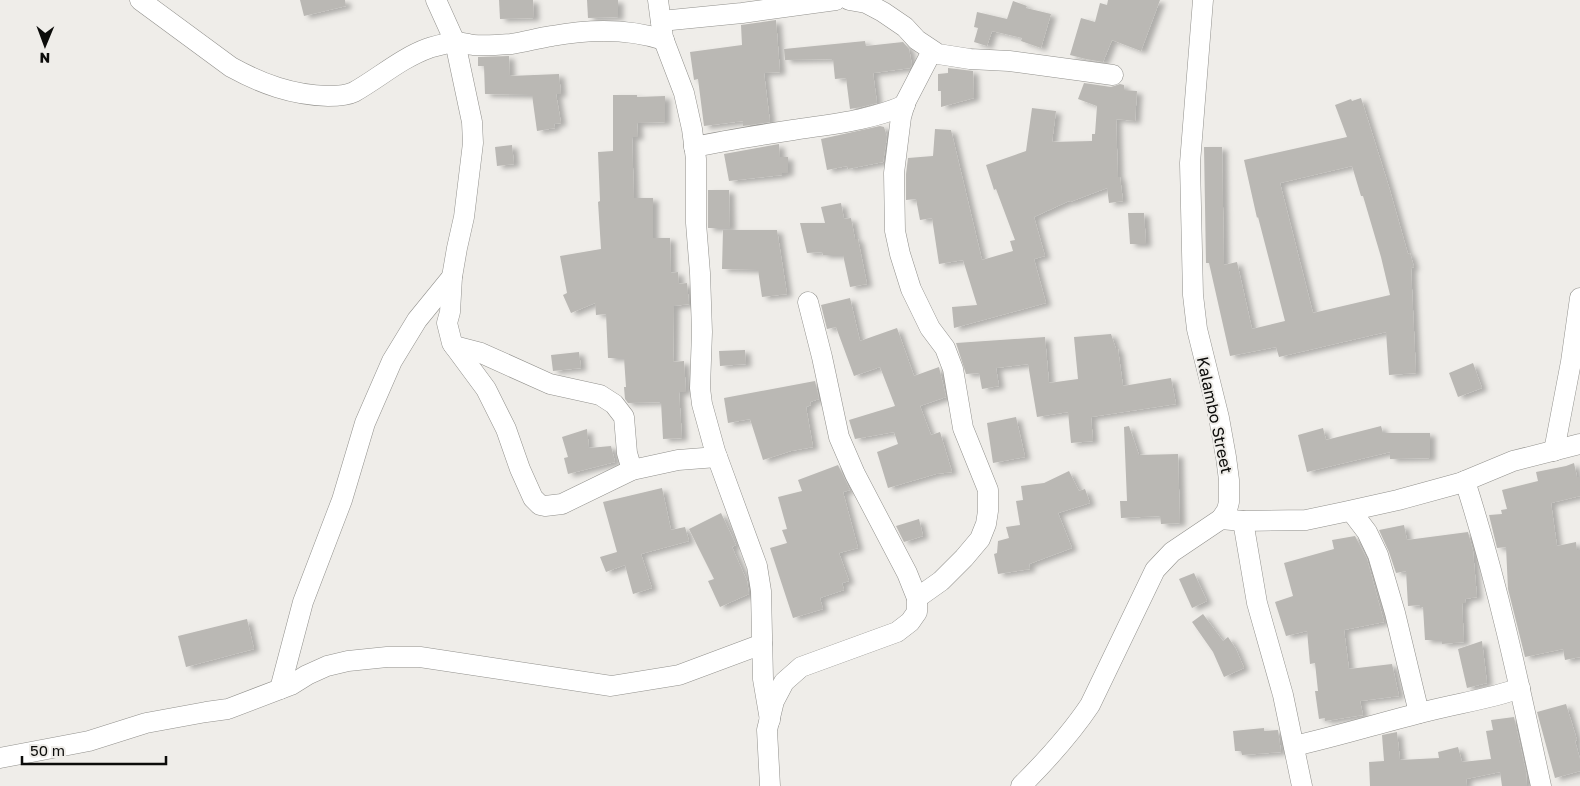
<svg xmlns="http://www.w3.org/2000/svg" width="1580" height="786" font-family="'Golos Text',sans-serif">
<defs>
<filter id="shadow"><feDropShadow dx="5.5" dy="3" stdDeviation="2.5" flood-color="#0004"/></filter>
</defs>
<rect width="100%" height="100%" fill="#efede9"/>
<g fill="#bab8b4" fill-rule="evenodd" filter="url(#shadow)">
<path d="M300,0h45l1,6 -42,10z"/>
<path d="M499,0h34l1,18 -34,1z"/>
<path d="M587,0h31v17l-30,1z"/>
<path d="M1108,0h52l-19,51 -29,-11 -9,22 -17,-3 -16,-4 11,-37 14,4 5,-19 7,2z"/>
<path d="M1013,1l14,5 -1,2 25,6 -10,34 -20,-7 1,-3 -30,-7 -5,15 -13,-4 4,-14 -4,-1 3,-15 30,7z"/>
<path d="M776,20l4,52 -16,1 6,49 -27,4v-5l-39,5 -6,-47 -4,1 -4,-28 52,-7 -1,-20z"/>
<path d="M865,41l1,5 37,-4 6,7 3,16 -2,3 -37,5 4,30 -16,4 -11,2 -4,-31 -11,1 -2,-20 -48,1 -1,-11z"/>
<path d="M509,56l1,20 49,-2 2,20h-5l5,29 -7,1 1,4 -18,3 -5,-36 -47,-1 -1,-28h-6v-9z"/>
<path d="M948,68l25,3 1,27 -33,9v-16h-3v-17l10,-1z"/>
<path d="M1084,83l27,4 9,-3 4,1v5l13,1 -2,30 -19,-2 2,58h2l3,24 -14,2 -2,-15 -37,14 -1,-1 -35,16 11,39 -11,3 12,44 -92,25 -2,-21 25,-2 -14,-45 -24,4 -7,-46 -12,2 -4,-21 -10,1v-26l2,-16 25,-2 2,-27 16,1 31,130 31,-9 -3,-10 5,-1 -19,-51 -2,1 -8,-25 40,-14 6,-43 24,3 -4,31 40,-1v-7h3l2,-28 -19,-7z"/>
<path d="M613,95h24v2l28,-1v26l-28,1 1,14h-6l2,61h19v40h17l1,35 7,-1 1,12 8,-1 2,21 -15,2 -1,56 11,-1 2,31h-7l3,46 -19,1 -2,-37 -33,1 -3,-4 -1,-12h2l-2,-29h-16l-2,-44 -10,1 -1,-12 -24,10 -8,-18 4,-2 -7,-37 41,-7 -3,-47 2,-1 -2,-49 15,-1z"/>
<path d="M1361,98l28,89 19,67 2,-1 4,14 -3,1 5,105 -27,2 -3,-43 -107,25 -3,-10 -46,9 -21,-93h-3l-2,-116h18l2,118 13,-3 15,67 33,-8 -27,-104 -1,1 -13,-58 103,-23 -12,-32 16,-6 1,2zM1352,166l9,30h2l18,61 9,38 -77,18 -33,-130z"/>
<path d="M880,126l4,1 3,10 -4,25 -35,7 -1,-3 -20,4 -6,-31z"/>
<path d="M779,144l1,13h8v16h-6v2l-53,6 -5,-27z"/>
<path d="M512,145l2,19 -17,2 -2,-19z"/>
<path d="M708,190h21l1,38h-22z"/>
<path d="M841,203l3,16 7,-1 4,21h3l9,45 -17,3 -7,-32h-20l-1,-3 -15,1 -7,-30h25l-4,-16z"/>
<path d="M1128,213h16l2,31h-16z"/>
<path d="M723,230h54l10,64 -25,3 -4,-27 -36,-1z"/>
<path d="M850,298l10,43 37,-13 17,48 25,-9 7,30 -26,9 11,29 9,-3 12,40 -16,2 -48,14 -11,-36 21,-8 -4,-12 -39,7 -6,-19 46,-14 -15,-39 -26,9 -18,-49 -9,2 -6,-24z"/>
<path d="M1111,334l5,15h2l5,37 48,-8 5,26 -85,13 2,24 -22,2 -3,-31 -31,5 -9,-53 -32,4 3,18 -17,3 -3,-16 -13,1 -10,-31 89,-6 4,46 29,-4 -4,-42z"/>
<path d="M745,350l1,14 -26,2 -1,-15z"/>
<path d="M579,352l2,16 -28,3 -2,-16z"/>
<path d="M1473,363l9,25 -24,9 -9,-24z"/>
<path d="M815,381l4,18 -9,3 1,3 -5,2 7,40 -22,4 -28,9 -13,-41 -22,4 -4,-25z"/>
<path d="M1016,417l9,40 -32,6 -6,-40z"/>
<path d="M1129,426l10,29 39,-1 2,69 -19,1 -1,-8 -39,2 -1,-17h7l-3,-74z"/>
<path d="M1381,426l2,7h47v25l-40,1v-7l-83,20 -9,-37 25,-7 3,12z"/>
<path d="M587,429l2,19 22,-2 4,16 -47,12 -4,-16 4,-1 -6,-20z"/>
<path d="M1574,463l3,14h3v19l-29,7 6,43 19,-4 1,8h3v107l-15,3 -2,-11 -38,8 -17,-68 -2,-42 -9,1 -8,-33 13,-1 -1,-4 6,-1 -5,-19 36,-9 -2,-9 30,-6z"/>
<path d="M838,465l12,25 -7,2 15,56 -19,5 10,28 -7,2 2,7 -24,8 3,11 -30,9 -23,-70 17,-5 -5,-13 5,-1 -9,-32 24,-6 -4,-11z"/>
<path d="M1069,471l10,20 6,-2 5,14 -32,10 14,35 -43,16 1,5 -32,5 -4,-20 3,-1 1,-12 11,-3 -3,-11 14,-2 -4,-24 7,-1 -2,-14 23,-3z"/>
<path d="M662,488l9,42 14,-3 4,14 -48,13 11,34 -19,6 -8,-29 -19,7 -6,-15 17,-5 -14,-50z"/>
<path d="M721,513l15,32 -4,2 15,34 2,13 -29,13 -12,-26 6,-2 -25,-50z"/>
<path d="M919,519l4,17 -19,6 -8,-16z"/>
<path d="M1404,525l3,15 61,-8 5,19 4,46 -12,2 1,4h-4l2,39 -22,2v-4h-17l-2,-33 -3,1v-3l-12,1 -2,-35 -10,2 -7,-21 -10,-22z"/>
<path d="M1355,536l12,23 17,63 -40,8 5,39 43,-5 7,32 -39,5 3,14 -38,6v-3l-6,1 -4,-28h3l-3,-28 -5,1 -3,-33 -21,5 -11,-34 18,-6 -9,-33 50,-14 -2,-9z"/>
<path d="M1194,573l13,28 -15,7 -13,-29z"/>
<path d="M1203,614l20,27 5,-4 8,12 8,19 -20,9 -11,-25 -21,-30z"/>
<path d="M247,619l7,30 -68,18 -8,-31z"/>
<path d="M1482,641l5,42 -20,5 -9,-39z"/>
<path d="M1566,704l11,36 -2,1 5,18v12l-25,7 -18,-66z"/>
<path d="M1514,717l12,55 1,14h-25l-2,-14 -34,7 1,7h-97l-1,-24 15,-1 -2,-26 15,-3 3,28 39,-2 -1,-6 20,-5 4,15 29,-3 -5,-28 7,-1 -2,-10z"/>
<path d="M1264,728v3l14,-1 3,22 -39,3 -1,-4h-6l-2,-20z"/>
</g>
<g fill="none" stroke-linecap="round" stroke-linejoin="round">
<g stroke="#91908c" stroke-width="21">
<g id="street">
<path d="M140,0l91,67c31,17 61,28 97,29 8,0 18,0 26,-4 25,-14 47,-34 75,-44 7,-2 17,-5 25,-6 7,0 13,2 19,3 12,1 26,0 38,-1 14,-2 27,-6 41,-8 38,-7 75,-8 112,4"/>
<path d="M436,0l19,42 17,80 1,21 -9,74 -7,31 -5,29 -2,35 -3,11 5,20 34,46 20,40 14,40 13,29 7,7 5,1 17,-2 70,-34 46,-10 39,-3"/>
<path d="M658,0l5,38 21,55 8,36 4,30v64l4,50 2,59 -2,56 2,16 13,47 42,115 4,25 2,88 7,41"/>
<path d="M849,0l17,3 17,9 22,15 12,13 21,14 32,5 39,2 104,14"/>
<path d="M661,21l81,-8 94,-13"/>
<path d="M694,147c33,-7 66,-12 99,-17 38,-6 76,-9 112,-25"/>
<path d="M454,346l27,7 69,31 50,11 14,9 10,13 3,36 5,17"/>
<path d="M1554,451l17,-89 9,-64"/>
<path d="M1465,481c32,100 54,202 76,305"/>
<path d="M1351,511l16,21 11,23 17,58 24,100"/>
<path d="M1221,519l22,2 63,-1 38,-8 54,-12 62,-17 53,-22 67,-17"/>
<path d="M1243,521l14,82 26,92 19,91"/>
<path d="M917,598l24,-17 23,-23 16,-19 6,-15 2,-13v-21l-25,-62 -10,-59 -8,-21 -15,-20 -19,-39 -11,-35 -5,-23 -1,-58 7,-56 4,-14 27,-52"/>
<path d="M280,689l23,-87 39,-102 23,-77 27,-62 25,-41 35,-43"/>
<path d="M1294,746c45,-10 89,-24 134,-35 31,-8 62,-12 92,-23"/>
<path d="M0,758l89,-17 57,-18 60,-11 22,-3 63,-24 16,-10 20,-9 21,-5 39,-4h33l191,29 68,-11 83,-31"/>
<path d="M770,786l-3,-56 7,-29 10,-19 17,-15 96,-35 13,-10 7,-10v-14l-10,-25 -52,-99 -16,-37 -17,-80 -14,-55"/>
<path d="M1021,786c25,-25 49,-51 69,-81l65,-135 17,-18 49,-33 6,-9 2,-8v-22l-3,-23 -7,-39 -22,-89 -4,-34 -3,-132 13,-163"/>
</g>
</g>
<use href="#street" stroke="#fff" stroke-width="20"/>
</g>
<g text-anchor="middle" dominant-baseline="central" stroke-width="4" stroke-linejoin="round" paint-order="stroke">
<g font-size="16" fill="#0c0c0a" stroke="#efede9">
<text transform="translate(1215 415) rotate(78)">Kalambo Street</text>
</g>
</g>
<g transform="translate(45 45) rotate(181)" stroke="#efede9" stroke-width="4" paint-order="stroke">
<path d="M0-4L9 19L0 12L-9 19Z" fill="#0c0c0a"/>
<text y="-8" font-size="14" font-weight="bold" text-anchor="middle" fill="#0c0c0a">N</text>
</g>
<path d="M22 756v8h144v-8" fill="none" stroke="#0c0c0a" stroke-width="2.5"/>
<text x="30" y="756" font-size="15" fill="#0c0c0a" stroke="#efede9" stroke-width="4" paint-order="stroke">50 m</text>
</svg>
